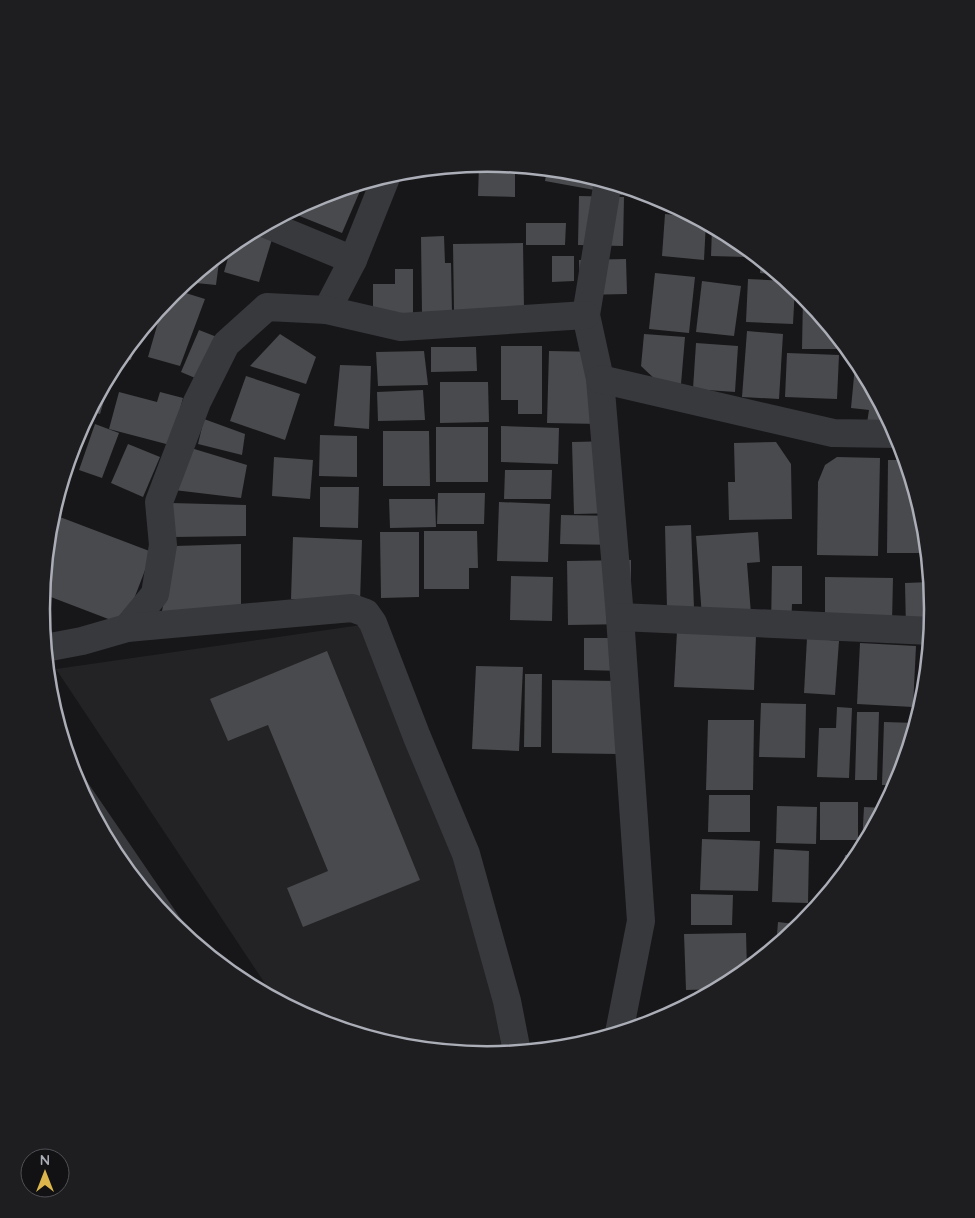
<svg xmlns="http://www.w3.org/2000/svg" width="975" height="1218" font-family="Quicksand,sans-serif">
<rect width="100%" height="100%" fill="#171719"/>
<path fill="#232325" d="M361,625l126,318 15,111 -15,1 -87,-8 -84,-26 -40,-21 -220,-331z"/>
<g fill="#494a4d">
<path d="M488,163l27,2v32l-37,-1 1,-32z"/>
<path d="M547,169l28,2 49,15 -2,9 -77,-14z"/>
<path d="M361,183l2,1 -21,49 -50,-20 2,-4 23,-12z"/>
<path d="M579,196l45,1 -1,49 -45,-1z"/>
<path d="M665,214l31,3 10,5 -2,38 -42,-4z"/>
<path d="M526,223h40l-1,22h-39z"/>
<path d="M712,229h7l17,9 10,9v10l-35,-1z"/>
<path d="M254,230l19,6 -14,46 -35,-10 8,-28z"/>
<path d="M444,236l1,27h6l1,51h-30l-1,-77z"/>
<path d="M523,243l1,67 -70,1 -1,-67z"/>
<path d="M220,254l-4,31 -30,-3 3,-3z"/>
<path d="M552,256h22v25l-22,1z"/>
<path d="M626,259l1,35 -47,1 -1,-35z"/>
<path d="M761,259l19,16 -20,-2z"/>
<path d="M395,269h18v45h-40v-30h22z"/>
<path d="M655,273l40,4 -6,56 -40,-4z"/>
<path d="M748,279l40,2 7,6 -2,37 -47,-2z"/>
<path d="M702,281l39,5 -7,50 -38,-4z"/>
<path d="M176,290l29,9 -25,67 -32,-9 15,-52z"/>
<path d="M803,296h2l44,53h-47z"/>
<path d="M199,330l23,9 -22,41 -19,-8z"/>
<path d="M747,331l36,3 -4,65 -37,-2z"/>
<path d="M280,334l36,23 -10,27 -56,-18z"/>
<path d="M644,334l41,3 -4,47 -23,-2 -17,-16z"/>
<path d="M136,337l-5,23 -11,-3z"/>
<path d="M696,343l42,3 -3,46 -42,-3z"/>
<path d="M501,346h41v68h-24v-14h-17z"/>
<path d="M431,347h45l1,24 -46,1z"/>
<path d="M424,351l4,34 -50,1 -2,-34z"/>
<path d="M549,351l53,1 -2,72 -53,-1z"/>
<path d="M787,353l52,2 -2,44 -52,-2z"/>
<path d="M340,365l31,1 -2,63 -35,-3z"/>
<path d="M855,366l7,1 25,47 -1,11 -19,-2 2,-13 -18,-2z"/>
<path d="M108,376l3,1 -11,37 -10,-3z"/>
<path d="M246,376l54,18 -15,46 -55,-19z"/>
<path d="M440,382h48l1,40 -49,1z"/>
<path d="M423,390l2,30 -47,1 -1,-29z"/>
<path d="M119,392l38,10 3,-10 23,6 -13,47 -61,-16z"/>
<path d="M86,418l2,1 -15,49 -6,-2 8,-28z"/>
<path d="M204,419l41,15 -3,21 -44,-11z"/>
<path d="M95,424l24,9 -17,45 -23,-8z"/>
<path d="M501,426l58,2 -1,36 -57,-2z"/>
<rect x="436" y="427" width="52" height="55"/>
<path d="M383,431h46l1,55h-47z"/>
<path d="M320,435l37,1v41l-38,-1z"/>
<path d="M615,441l6,72 -47,1 -2,-72z"/>
<path d="M776,442l15,22 1,55 -63,1 -1,-38h7l-1,-39z"/>
<path d="M128,444l32,13 -17,40 -32,-14z"/>
<path d="M191,448l56,17 -6,33 -67,-8z"/>
<path d="M274,457l39,3 -3,39 -38,-3z"/>
<path d="M837,457l43,1 -2,98 -61,-1 1,-73 7,-17z"/>
<path d="M888,460h18l18,58 -1,35h-36z"/>
<path d="M505,470h47l-1,29h-47z"/>
<path d="M320,487h39l-1,41 -38,-1z"/>
<path d="M438,493h47l-1,31h-47z"/>
<path d="M389,499h46l1,28 -46,1z"/>
<path d="M499,502l51,2 -2,58 -51,-1z"/>
<path d="M171,503l75,2v31l-73,1z"/>
<path d="M52,514l100,38 -28,73 -81,-31 7,-72z"/>
<path d="M561,515l58,1v29l-59,-1z"/>
<path d="M691,525l3,84h-27l-2,-83z"/>
<path d="M424,531h53l1,37h-9v21h-45z"/>
<path d="M380,532h39v65l-38,1z"/>
<path d="M758,532l2,30 -13,1 4,51 -49,3 -6,-81z"/>
<path d="M293,537l69,3 -2,62 -69,-3z"/>
<path d="M241,544v66l-81,11 15,-75z"/>
<path d="M631,560v64l-63,1 -1,-64z"/>
<path d="M772,566h30v38h-10l-1,25h-20z"/>
<path d="M511,576l42,1 -1,44 -42,-1z"/>
<path d="M825,577l68,1 -1,44 -67,-1z"/>
<path d="M931,582l3,27 -2,19 -26,1 -1,-46z"/>
<path d="M677,631l79,4 -2,55 -80,-3z"/>
<path d="M584,638h39v33l-39,-1z"/>
<path d="M807,638l32,3 -4,54 -31,-2z"/>
<path d="M860,643l56,3 -3,61 -56,-3z"/>
<path d="M922,645h8l-5,51 -5,17z"/>
<path d="M327,651l93,229 -117,47 -16,-39 41,-17 -60,-146 -40,16 -18,-42z"/>
<path d="M476,666l47,1 -4,84 -47,-2z"/>
<path d="M525,674h17l-1,73h-17z"/>
<path d="M552,680l66,1v73l-66,-1z"/>
<path d="M761,703l45,1 -1,54 -46,-1z"/>
<path d="M837,707l15,1 -3,70 -32,-1 2,-49h17z"/>
<path d="M857,712h22l-2,68h-22z"/>
<path d="M708,720h46l-1,70h-47z"/>
<path d="M884,722l33,1 -20,62h-15z"/>
<path d="M709,795h41v37h-42z"/>
<rect x="820" y="802" width="38" height="38"/>
<path d="M777,806l40,1 -1,37 -40,-1z"/>
<path d="M864,807l21,1 -20,36h-3z"/>
<path d="M702,839l58,2 -2,50 -58,-1z"/>
<path d="M774,849l35,2 -1,52 -36,-1z"/>
<path d="M845,855l14,1 -17,22z"/>
<path d="M691,894l42,1 -1,30h-41z"/>
<path d="M778,922l25,3 -27,22z"/>
<path d="M746,933l1,38 -12,9 -16,9 -33,1 -2,-56z"/>
</g>
<g fill="none" stroke-linecap="round" stroke-linejoin="round">
<path stroke="#38393d" stroke-width="19" d="M78,785l97,142"/>
<g stroke="#38393d" stroke-width="28">
<path d="M608,181l-22,134 14,64 20,238 21,304 -22,112"/>
<path d="M266,224l87,36"/>
<path d="M327,310l26,-50 34,-85"/>
<path d="M600,379l233,54 64,1"/>
<path d="M620,617l312,14"/>
<path d="M127,628l28,-34 8,-49 -4,-43 38,-100 29,-58 41,-37 60,3 74,17 185,-12"/>
<path d="M45,648l37,-7 45,-13 225,-20 14,5 7,10 44,114 49,117 41,147 10,51"/>
</g>
</g>
<path d="M0 0H975V1218H0ZM50 609a437 437 0 1 1 874 0a437 437 0 1 1-874 0Z" fill="#1e1e21" fill-rule="evenodd"/>
<path fill="none" stroke="#abaeb7" stroke-width="2.5" d="M50 609a437 437 0 1 1 874 0a437 437 0 1 1-874 0Z"/>
<g transform="translate(45 1173)"><circle r="24" fill="#121214" stroke="#4f5055"/>
<path d="M0-4L9 19L0 12L-9 19Z" fill="#dcb64c"/>
<text y="-8" font-size="14" font-weight="bold" text-anchor="middle" fill="#abaeb7">N</text>
</g>
</svg>
